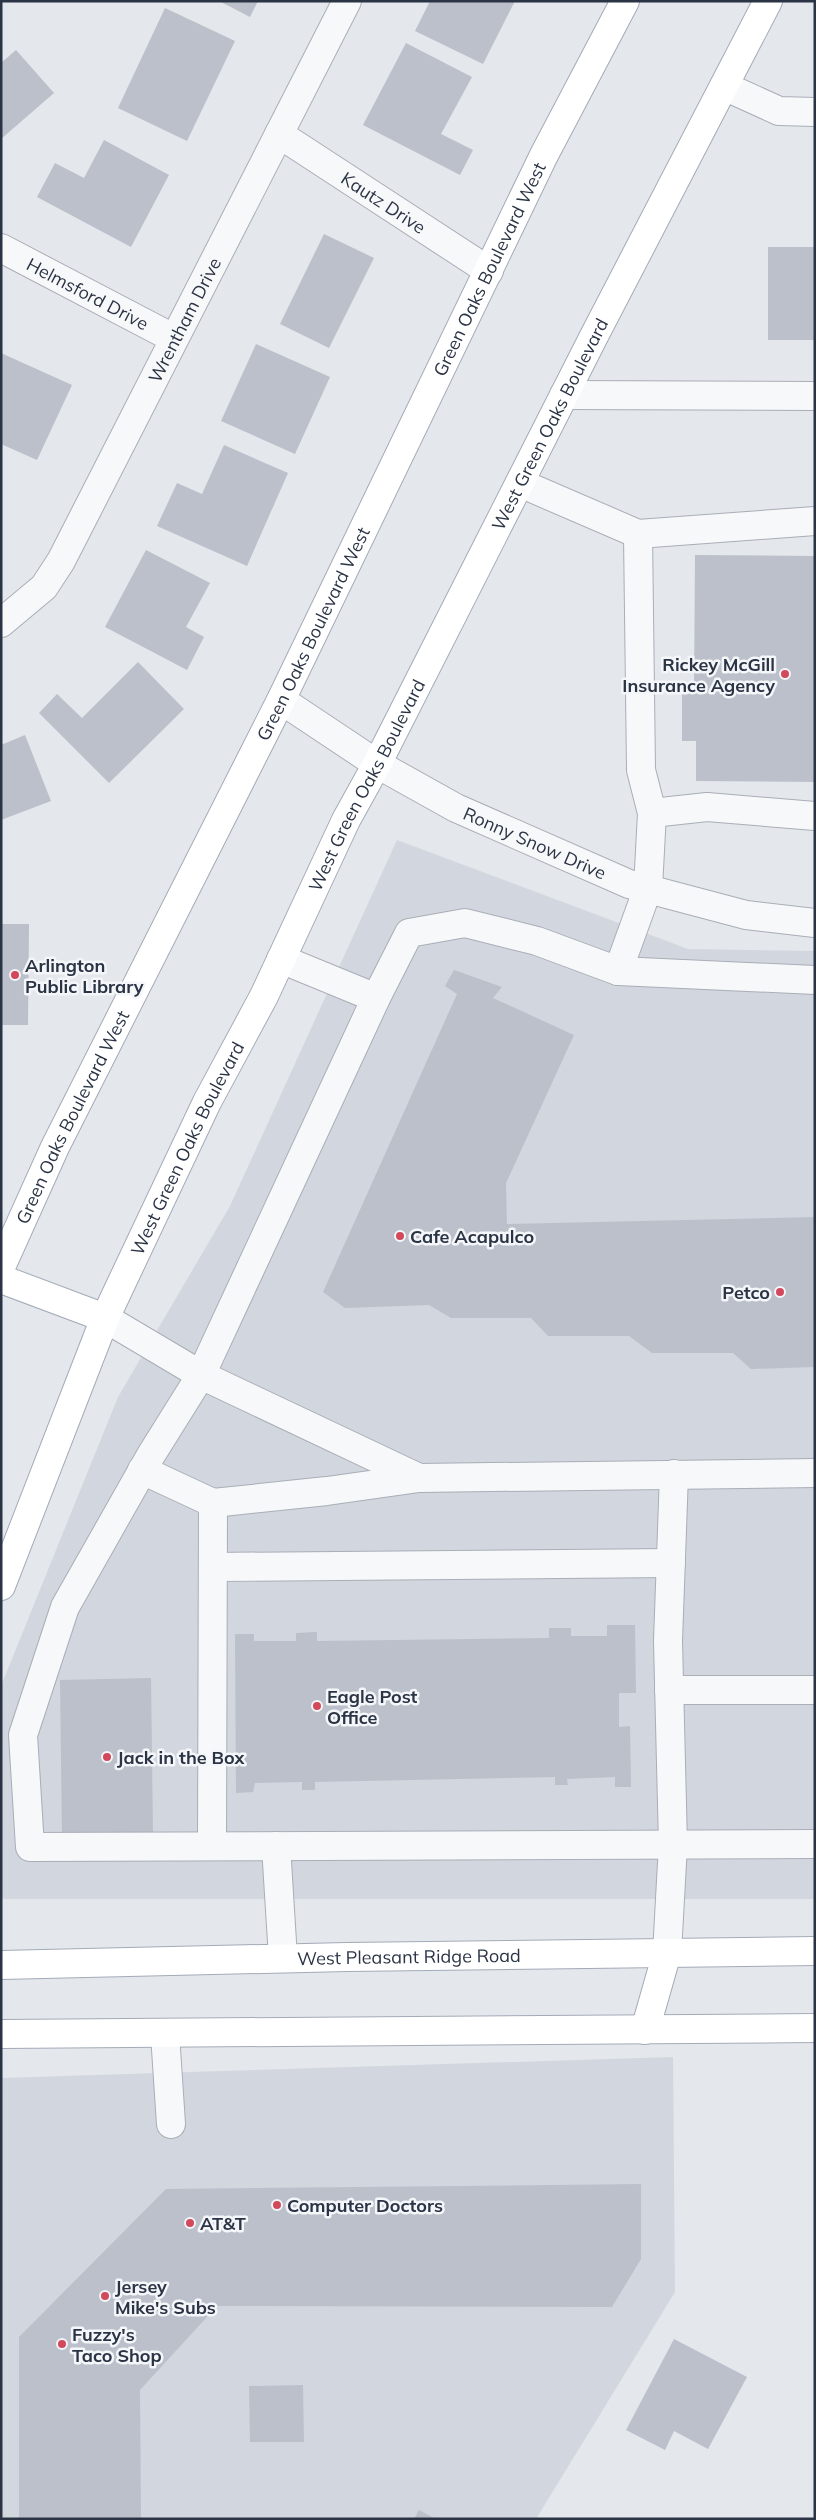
<svg xmlns="http://www.w3.org/2000/svg" width="816" height="2520" font-family="Mulish,sans-serif">
<rect width="100%" height="100%" fill="#e4e7ec"/>
<g fill="#d2d6de">
<path d="M397,840l291,109 127,2v948h-811l-3,-3v-210l117,-289 112,-191z"/>
<path d="M673,2057l2,235 -139,227h-535v-441z"/>
</g>
<g fill="#bbc0ca">
<path d="M219,1h39l-8,16z"/>
<path d="M430,1h85l-32,63 -68,-33z"/>
<path d="M165,8l70,33 -48,100 -69,-33z"/>
<path d="M406,43l66,34 -31,57 32,16 -13,25 -97,-50z"/>
<path d="M16,50l38,43 -53,46v-76z"/>
<path d="M104,140l65,35 -38,72 -94,-50 18,-34 29,15z"/>
<path d="M324,234l50,24 -45,90 -49,-24z"/>
<rect x="768" y="247" width="47" height="93"/>
<path d="M256,344l74,33 -35,77 -74,-33z"/>
<path d="M1,353l71,32 -35,75 -36,-16z"/>
<path d="M224,445l64,28 -41,93 -90,-40 20,-43 25,11z"/>
<path d="M146,550l64,33 -24,44 18,10 -17,33 -82,-43z"/>
<path d="M695,555l120,1v226l-119,-1v-40h-14v-50h12z"/>
<path d="M138,662l46,47 -75,74 -70,-70 18,-19 25,24z"/>
<path d="M25,735l26,66 -50,19v-75z"/>
<path d="M1,924h28l-1,101h-27z"/>
<path d="M454,970l48,17 -9,11 81,37 -68,148 1,41 308,-7v150l-64,2 -18,-16h-81l-23,-17h-81l-17,-18h-80l-22,-13 -84,3 -22,-16 134,-298 -12,-8z"/>
<path d="M607,1625h28l1,68h-17v34l11,-1 1,61h-16v-10l-48,2 1,6h-13v-8l-240,5v8h-13v-8l-47,1 -2,9 -17,1 -1,-159h19v7h42v-8l21,-1v9l232,-3v-10h22v8h36z"/>
<path d="M151,1678l2,157 -91,1 -2,-156z"/>
<path d="M641,2184v75l-29,48 -395,-1 -77,84 1,129h-122v-182l147,-148z"/>
<path d="M674,2339l73,38 -39,72 -34,-18 -9,19 -39,-20z"/>
<path d="M303,2385l1,57h-54l-1,-56z"/>
<path d="M419,2510l17,9h-22z"/>
</g>
<g fill="none" stroke-linecap="round" stroke-linejoin="round">
<g stroke="#a9aeb7" stroke-width="30">
<g id="minor">
<path d="M724,86l55,25 36,1"/>
<path id="s1" d="M279,134l210,137"/>
<path id="s2" d="M1,248l172,90"/>
<path d="M564,395l251,1"/>
<path d="M520,483l118,51 3,236 11,43 -4,75 -30,83"/>
<path d="M638,534l177,-13"/>
<path id="s3" d="M1,623l43,-36 17,-26 286,-560"/>
<path id="s4" d="M281,700l96,64 79,44 173,76 117,31 69,8"/>
<path d="M652,813l55,-6 108,9"/>
<path d="M281,959l95,39"/>
<path d="M815,980l-197,-9 -81,-30 -72,-18 -56,10 -33,65 -175,377 218,103 396,-5"/>
<path d="M105,1318l96,57 -50,80 -86,152 -42,128 7,112 785,-3"/>
<path d="M142,1470l71,33 -1,343"/>
<path d="M213,1503l114,-12 92,-13"/>
<path d="M213,1567l458,-4"/>
<path d="M669,1690h146"/>
<path d="M276,1846l7,112"/>
<path d="M667,1953l6,-108 -5,-204 6,-167"/>
<path d="M165,2034l6,90"/>
</g>
</g>
<g stroke="#a3abb8" stroke-width="30">
<g id="major">
<path id="s5" d="M1,1267l54,-120 226,-447 263,-545 81,-154"/>
<path d="M1,1279l104,39"/>
<path id="s6" d="M1,1586l104,-268 102,-216 57,-106 82,-176 31,-56 216,-426 175,-337"/>
<path id="s7" d="M1,1965l346,-8 468,-6"/>
<path d="M645,2030l22,-77"/>
<path d="M1,2034l814,-6"/>
</g>
</g>
<use href="#minor" stroke="#f7f8fa" stroke-width="28"/>
<use href="#major" stroke="#fff" stroke-width="28"/>
</g>
<g fill="#d1495b" stroke="#f4f6f9" stroke-width="2">
<circle cx="785" cy="674" r="5"/>
<circle cx="15" cy="975" r="5"/>
<circle cx="400" cy="1236" r="5"/>
<circle cx="780" cy="1292" r="5"/>
<circle cx="317" cy="1706" r="5"/>
<circle cx="107" cy="1757" r="5"/>
<circle cx="277" cy="2205" r="5"/>
<circle cx="190" cy="2223" r="5"/>
<circle cx="105" cy="2296" r="5"/>
<circle cx="62" cy="2344" r="5"/>
</g>
<g text-anchor="middle" dominant-baseline="central" stroke-width="5" stroke-linejoin="round" paint-order="stroke">
<g font-size="18" fill="#2b3445" stroke="#f4f6f9">
<text stroke="none"><textPath href="#s1" startOffset="125">Kautz Drive</textPath></text>
<text stroke="none"><textPath href="#s5" startOffset="1111">Green Oaks Boulevard West</textPath></text>
<text stroke="none"><textPath href="#s2" startOffset="98">Helmsford Drive</textPath></text>
<text stroke="none"><textPath href="#s3" startOffset="358">Wrentham Drive</textPath></text>
<text stroke="none"><textPath href="#s6" startOffset="1286">West Green Oaks Boulevard</textPath></text>
<text stroke="none"><textPath href="#s5" startOffset="706">Green Oaks Boulevard West</textPath></text>
<text stroke="none"><textPath href="#s6" startOffset="881">West Green Oaks Boulevard</textPath></text>
<text stroke="none"><textPath href="#s4" startOffset="292">Ronny Snow Drive</textPath></text>
<text stroke="none"><textPath href="#s5" startOffset="166">Green Oaks Boulevard West</textPath></text>
<text stroke="none"><textPath href="#s6" startOffset="476">West Green Oaks Boulevard</textPath></text>
<text stroke="none"><textPath href="#s7" startOffset="408">West Pleasant Ridge Road</textPath></text>
</g>
<g font-size="18" font-weight="bold" fill="#2b3445" stroke="#f4f6f9" text-anchor="start">
<text x="775" y="664" text-anchor="end">Rickey McGill<tspan x="775" dy="21">Insurance Agency</tspan></text>
<text x="25" y="965">Arlington<tspan x="25" dy="21">Public Library</tspan></text>
<text x="410" y="1236">Cafe Acapulco</text>
<text x="770" y="1292" text-anchor="end">Petco</text>
<text x="327" y="1696">Eagle Post<tspan x="327" dy="21">Office</tspan></text>
<text x="117" y="1757">Jack in the Box</text>
<text x="287" y="2205">Computer Doctors</text>
<text x="200" y="2223">AT&amp;T</text>
<text x="115" y="2286">Jersey<tspan x="115" dy="21">Mike's Subs</tspan></text>
<text x="72" y="2334">Fuzzy's<tspan x="72" dy="21">Taco Shop</tspan></text>
</g>
</g>
<rect width="816" height="2520" fill="none" stroke="#2b3445" stroke-width="5"/>
</svg>
